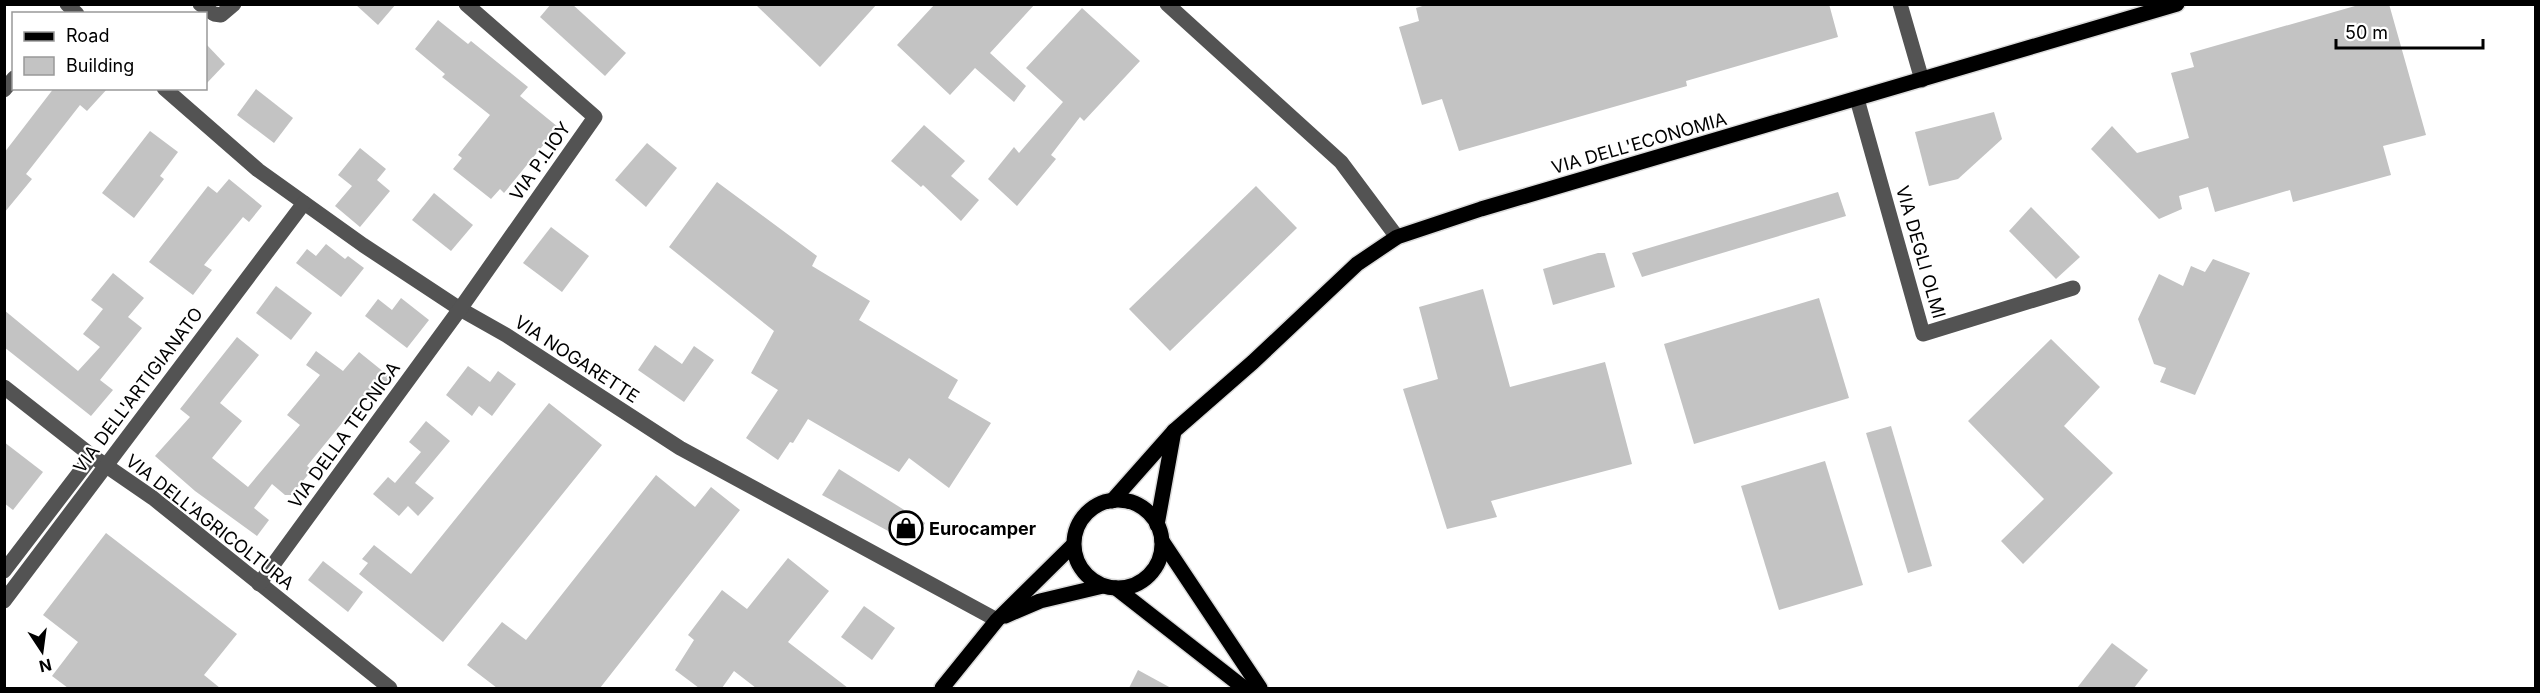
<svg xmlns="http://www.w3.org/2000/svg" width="2540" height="693" font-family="Inter,sans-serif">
<rect width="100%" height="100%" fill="#fff"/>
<g fill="#c3c3c3">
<path d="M355,4h41l-18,21z"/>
<path d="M551,4h21l54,49 -21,23 -65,-59z"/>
<path d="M755,4h122l-57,63z"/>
<path d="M935,4h100l-45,49 36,33 -12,16 -39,-34 -25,27 -53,-50z"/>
<path d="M1429,4h400l9,33 -152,44 1,5 -228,65 -17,-52 -20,6 -23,-78 20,-6 -3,-13z"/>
<path d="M2362,4h27l37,131 -43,11 8,29 -98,27 -3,-12 -75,22 -7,-25 -29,9 3,13 -23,10 -68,-70 21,-23 25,27 52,-15 -18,-65 23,-6 -4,-14z"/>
<path d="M1082,8l58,53 -56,60 -4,-4 -29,38 5,4 -39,47 -29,-27 26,-32 5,6 44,-51 -37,-34z"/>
<path d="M438,20l30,24 3,-3 57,46 -8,9 38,31 -54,66 -4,-4 -9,10 -38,-30 9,-11 -4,-3 32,-40 -48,-38 3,-3 -30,-25z"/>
<path d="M206,44l19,20 -19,20z"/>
<path d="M54,88h54l-21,23 -7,-6 -54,69 6,5 -28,34v-60z"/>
<path d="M256,89l37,29 -19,25 -37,-28z"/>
<path d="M1994,112l8,27 -44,40 -29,7 -14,-54z"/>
<path d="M924,125l41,36 -14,15 28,24 -18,21 -38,-36 -2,2 -30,-26z"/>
<path d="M150,131l28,21 -18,24 4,3 -30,39 -32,-25z"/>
<path d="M647,143l30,25 -31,39 -31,-27z"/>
<path d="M360,148l26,21 -9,11 13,11 -30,36 -25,-21 17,-20 -14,-11z"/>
<path d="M229,179l33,27 -13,16 -6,-5 -39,48 8,5 -19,25 -44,-33 59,-76 9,7z"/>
<path d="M717,182l100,74 -5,10 58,35 -11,19 99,60 -10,18 43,25 -42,65 -40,-30 -10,14 -91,-53 -15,24 -3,-1 -12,18 -32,-22 32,-48 -27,-17 23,-42 -105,-84z"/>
<path d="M1256,186l41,42 -127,123 -41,-42z"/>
<path d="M1838,192l8,24 -204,61 -10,-24z"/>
<path d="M434,193l39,32 -22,26 -39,-31z"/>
<path d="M2031,207l49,50 -24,22 -47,-48z"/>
<path d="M551,227l38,29 -27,36 -39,-29z"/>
<path d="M326,244l19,15 3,-3 16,12 -23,29 -45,-34 11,-14 9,7z"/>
<path d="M1598,253h7l10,34 -62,18 -10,-36z"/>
<path d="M2213,259l37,14 -55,122 -35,-13 6,-14 -12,-4 -16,-45 21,-45 24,12 8,-20 14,6z"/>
<path d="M113,273l31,25 -16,19 14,11 -42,52 13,10 -22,26 -87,-69v-37l74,61 22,-24 -17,-13 20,-25 -12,-9z"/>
<path d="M276,286l36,27 -21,27 -35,-27z"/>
<path d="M1483,289l27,98 95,-25 27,102 -141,37 6,16 -50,12 -44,-140 35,-10 -19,-72z"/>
<path d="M401,298l28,22 -22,28 -42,-32 13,-17 14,11z"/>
<path d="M1819,298l30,100 -155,46 -30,-100z"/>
<path d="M237,337l22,18 -39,48 22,18 -30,37 36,29 52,-62 -13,-10 33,-40 -14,-10 10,-14 27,20 16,-19 31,25 -11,14 -4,-3 -12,15 -3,-2 -53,65 5,4 -21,25h-6l-13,-11 -18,24 15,12 -12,16 -62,-45 -40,-35 35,-39 -10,-8z"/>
<path d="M2051,339l49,48 -36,39 49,47 -90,91 -22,-23 43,-42 -76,-78z"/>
<path d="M655,345l27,19 12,-18 20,14 -30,42 -46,-32z"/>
<path d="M468,366l22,16 8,-11 18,13 -24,32 -13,-10 -7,10 -26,-21z"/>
<path d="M549,403l53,42 -159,197 -84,-68 9,-11 -6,-4 12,-14 37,29z"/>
<path d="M426,421l24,20 -35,42 19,15 -16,18 -10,-10 -9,10 -26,-22 15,-17 7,6 26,-31 -12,-10z"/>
<path d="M1891,426l41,140 -24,7 -42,-140z"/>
<path d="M4,442l39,30 -30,38 -9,-7z"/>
<path d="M1825,461l38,124 -84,25 -38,-124z"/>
<path d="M839,469l86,54 -13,21 -90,-49z"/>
<path d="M656,475l39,32 16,-20 29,23 -140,178h-103l-30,-23 35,-43 24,18z"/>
<path d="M106,533l131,101 -33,41 16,13h-152l-16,-12 26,-34 -35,-27z"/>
<path d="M788,558l41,33 -41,51 60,46h-92l-22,-17 -12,17h-23l-24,-18 19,-30 -6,-5 34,-45 25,19z"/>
<path d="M323,561l40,31 -15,20 -40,-32z"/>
<path d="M864,606l31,22 -23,32 -31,-23z"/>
<path d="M2112,643l36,27 -14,18h-57z"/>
<path d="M1138,670l33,18h-42z"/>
</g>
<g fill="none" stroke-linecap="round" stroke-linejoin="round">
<g stroke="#dbdbdb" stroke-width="18">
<g id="major">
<circle cx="1118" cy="544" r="44"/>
<path d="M1112,501l62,-70 79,-69 104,-98 40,-27 84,-28 696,-205"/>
<path d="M1157,525l17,-94"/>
<path d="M1162,541l98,147"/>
<path d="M1116,588l128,100"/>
<path d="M1005,616l35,-15 63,-15"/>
<path d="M942,688l55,-68 76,-75"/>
</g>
</g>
<g stroke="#535353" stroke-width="15">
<path d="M67,4l10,10"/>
<path d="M200,4l14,10 7,1 13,-11"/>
<path d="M1167,4l174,158 56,75"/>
<path d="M1900,4l22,76"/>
<path d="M164,88l94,82 105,75 97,64 46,26 174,113 317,172"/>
<path d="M4,90l10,-12"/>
<path d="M1857,99l66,235 150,-46"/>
<path d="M4,387l88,69 61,42 237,190"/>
<path d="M4,571l88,-115"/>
<path d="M259,584l201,-275 135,-192 -129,-113"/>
<path d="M4,601l300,-398"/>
</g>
<use href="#major" stroke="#000" stroke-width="15"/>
</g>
<defs>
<g id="shop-ring" transform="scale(1.725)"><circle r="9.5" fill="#fff" stroke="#000" stroke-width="1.5"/><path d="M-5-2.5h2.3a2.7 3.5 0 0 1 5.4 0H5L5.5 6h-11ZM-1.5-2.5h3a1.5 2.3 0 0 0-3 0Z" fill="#000"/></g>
</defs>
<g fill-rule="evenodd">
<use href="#shop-ring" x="906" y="528"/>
</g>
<g text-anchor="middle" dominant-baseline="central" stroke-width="4.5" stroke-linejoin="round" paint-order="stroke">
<g font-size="18" fill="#000" stroke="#fff">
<text transform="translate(1639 143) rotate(-16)">VIA DELL'ECONOMIA</text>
<text transform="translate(540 161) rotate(-55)">VIA P.LIOY</text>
<text transform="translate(1921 252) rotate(74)">VIA DEGLI OLMI</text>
<text transform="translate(577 359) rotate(33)">VIA NOGARETTE</text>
<text transform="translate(138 390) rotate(-53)">VIA DELL'ARTIGIANATO</text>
<text transform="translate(344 435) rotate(-54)">VIA DELLA TECNICA</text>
<text transform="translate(210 522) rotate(38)">VIA DELL'AGRICOLTURA</text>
</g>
<g font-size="18" font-weight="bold" fill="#000" stroke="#fff" text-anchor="start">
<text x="929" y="528">Eurocamper</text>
</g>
</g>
<rect width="2540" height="693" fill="none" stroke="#000000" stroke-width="12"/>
<rect x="12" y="12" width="195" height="78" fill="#ffffff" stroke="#999999" stroke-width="1.5"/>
<rect x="24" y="32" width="30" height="9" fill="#000000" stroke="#999999" stroke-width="1.5"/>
<text x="66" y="42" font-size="18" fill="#000000">Road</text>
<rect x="24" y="57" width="30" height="18" fill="#c3c3c3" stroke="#999999" stroke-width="1.5"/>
<text x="66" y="72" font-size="18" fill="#000000">Building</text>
<g transform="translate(42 651) rotate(167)" stroke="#ffffff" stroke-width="4.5" paint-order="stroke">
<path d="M0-4.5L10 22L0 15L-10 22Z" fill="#000000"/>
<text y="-9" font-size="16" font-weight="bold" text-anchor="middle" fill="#000000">N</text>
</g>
<path d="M2336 39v9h147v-9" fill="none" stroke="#000000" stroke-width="3"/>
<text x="2345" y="39" font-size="18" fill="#000000" stroke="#ffffff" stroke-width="4.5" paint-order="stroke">50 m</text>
</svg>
